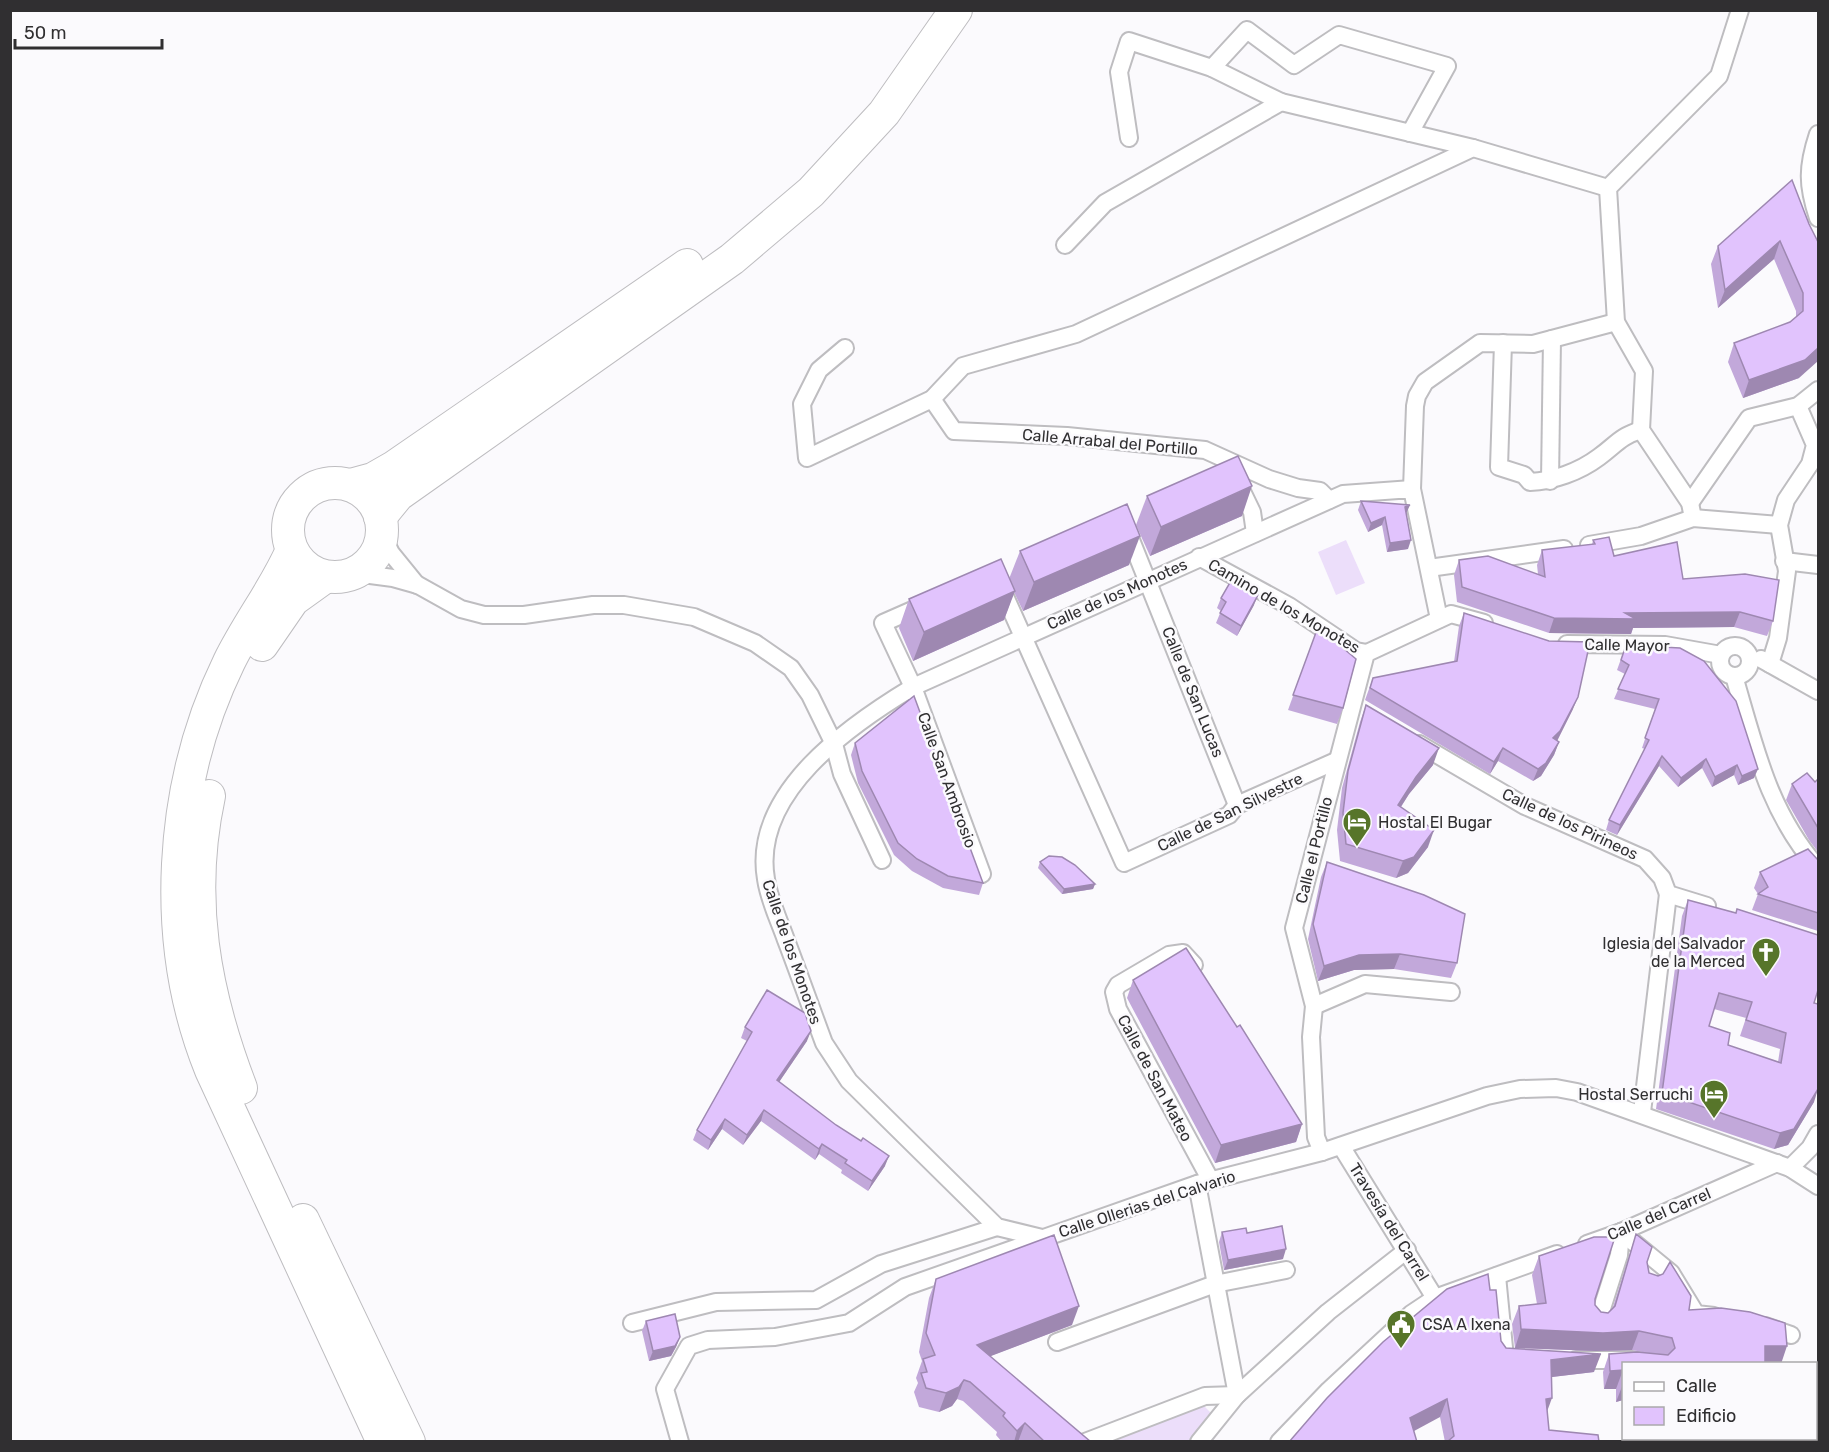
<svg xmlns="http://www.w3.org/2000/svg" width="1829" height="1452" font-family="Rubik,sans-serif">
<rect width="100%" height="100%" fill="#fbfafd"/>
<g fill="#ecdefa">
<path d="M1346,540l19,43 -29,12 -18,-43z"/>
<path d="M1204,1406l8,8 -22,27 -81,1z"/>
</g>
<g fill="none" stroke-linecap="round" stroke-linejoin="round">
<g stroke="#bebdc0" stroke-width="20">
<g id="street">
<path d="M1212,68l35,-38 47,35 45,-30 108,31 -37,67"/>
<path d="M1818,134c-11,33 -11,51 0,84"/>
<path d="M1129,138l-10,-66 10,-31 83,27 69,34"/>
<path d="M1065,245l40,-42 176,-101 192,46"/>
<path d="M1503,343l-4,124 25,8 6,7c23,-1 49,-10 69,-25 18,-13 20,-20 42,-27"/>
<path d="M845,348l-26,22 -17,34 5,54 125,-59 31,-33 113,-32 397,-186 135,40"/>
<path d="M932,399l22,32 113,5 138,14 64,29 29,9 22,3 9,9"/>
<path d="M1550,481l2,-142"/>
<path d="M1238,483l14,29 3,21"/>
<path d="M1412,489l3,-83 2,-10 8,-14 55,-39 53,1 83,-22"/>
<path d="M1690,503l59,-85 49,-12 20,-16"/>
<path d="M1693,518l-3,-15 -49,-73 3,-59 -28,-49 -8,-134 111,-112 21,-66"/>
<path d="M1127,530l110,275"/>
<path d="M382,535l9,18 26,32"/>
<path d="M1589,545l52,-9 52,-18 86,7"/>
<path d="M1199,557l90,49 67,45 11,2"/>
<path d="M1784,561l34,4"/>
<path d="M1429,568l135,-19"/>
<path d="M355,573l38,5 25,7 43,24 23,6h40l69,-10h31l70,12 61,26 36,25 19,27 24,49 8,30 40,86"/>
<path d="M1000,585l124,278 105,-48 8,-10 99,-44"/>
<path d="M924,605l-41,18 30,64 69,187"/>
<path d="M1567,644l98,1 56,10"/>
<circle cx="1735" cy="661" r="15"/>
<path d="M1761,659l57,32"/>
<path d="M1770,664l8,-26 9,-67 -8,-46 7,-25 24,-36 5,-19 -17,-39"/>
<path d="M1734,676c21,71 34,135 84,192"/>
<path d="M1419,744l106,62 120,53 17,19 6,16 39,12"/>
<path d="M1194,965l-11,-12 -14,2 -51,30 -4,7 4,17 93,172"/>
<path d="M1314,1006l51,-22 86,8"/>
<path d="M1642,1112l26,-218"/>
<path d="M1341,1146l94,152"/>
<path d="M1322,1152l-6,-15 -5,-100 3,-31 -20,-78 71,-271 2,-4 84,-39 33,9"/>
<path d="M1790,1168l20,-20 8,-14"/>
<path d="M1197,1184l40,211"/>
<path d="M1621,1232l50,41 25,41 18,2"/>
<path d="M1042,1238l-45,-11 -148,-146 -25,-38c-13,-35 -25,-69 -38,-103 -7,-20 -17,-40 -20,-61 -15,-86 84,-154 147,-192l430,-193 69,-5 27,130"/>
<path d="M1587,1244l34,-12 156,-69"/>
<path d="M1497,1276l8,82h10"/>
<path d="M1598,1321l21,-66 2,-23"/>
<path d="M632,1323l84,-21 100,-2 65,-36 116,-37"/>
<path d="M1765,1326l26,9"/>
<path d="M1057,1342l158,-58 71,-14"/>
<path d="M1576,1360h55l27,4"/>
<path d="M680,1442l-15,-53 24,-43 19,-6 67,-3 74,-14 56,-36 292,-103 125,-32 165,-56 33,-7 36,-1 21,4 213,76 28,18"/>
<path d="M1085,1442l120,-46 32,-1"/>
<path d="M1199,1442l38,-47 91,-83 79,-62"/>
<path d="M1279,1442l50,-52 82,-76 24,-16 122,-44"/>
</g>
</g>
<g stroke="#bebdc0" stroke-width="34">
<g id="highway">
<circle cx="335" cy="530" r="47"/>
<path d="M351,485l22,-6 21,-12 293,-202"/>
<path d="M380,517l18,-22 334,-236 79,-67 73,-79 72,-103"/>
<path d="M292,550c-17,39 -44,73 -63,112 -60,123 -70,280 -18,408l172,372"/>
<path d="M262,645l31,-45 32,-23"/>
<path d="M209,796c-22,102 -5,196 32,292"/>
<path d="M303,1220l106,222"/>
</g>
</g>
<use href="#street" stroke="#fff" stroke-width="16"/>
<use href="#highway" stroke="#fff" stroke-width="32"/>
</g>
<g fill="#c2a8da" fill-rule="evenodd">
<path d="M1809,224l-10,154 -56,20 -15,-36 6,-19 56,-21 6,-5v-6l-22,-52 -56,49 -7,-44 7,-18z"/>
<path d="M1147,496l95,20 -92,40 -14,-31z"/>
<path d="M1361,501l45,13 2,35 -21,3 -5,-27 -14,7 -10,-22z"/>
<path d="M1593,540l21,16 69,23 90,42 -6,15 -33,-9 -101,1 -2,6 -82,-1 -92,-31 -3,-27 5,-15 79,14 -1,-9 5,-15 50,-5z"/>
<path d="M1020,551l109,14 -106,46 -9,-19 -10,28 -91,41 -14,-33 10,-29 100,-20z"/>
<path d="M1221,598l33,7 -17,31 -21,-13 5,-12 -4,-3z"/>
<path d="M1464,613l109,96 -16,32 2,1 -5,13 -13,21 -8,5 -35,-20 -8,13 -125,-74 8,-22 81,-16 5,-36z"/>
<path d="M1318,627l25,81 -6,16 -49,-14z"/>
<path d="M1626,645l128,133 -16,7 -4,-10 -22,12 -10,-19 -24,19 -19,-21 -42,69 -11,-5 3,-10 36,-71 -3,-1 13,-39 -41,-10 11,-25 -8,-4z"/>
<path d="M1366,705l67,60 -24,29 -8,13 27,40 -20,26 -12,5 -56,-17 -3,-31 5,-42 18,-66z"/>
<path d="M855,743l128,140 -4,12 -36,-7 -31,-17 -18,-16 -36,-72 -7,-28z"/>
<path d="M1818,779v73l-9,-12 -23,-40 6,-16 23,-2z"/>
<path d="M1818,860v71l-66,-21 6,-16 -4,-6 6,-16z"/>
<path d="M1040,862l55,22 -2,5 -31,5 -24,-26z"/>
<path d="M1327,862l130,101 -6,15 -57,-9 -40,1 -36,11 -10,-42 13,-62z"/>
<path d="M1688,900l126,103v99l-26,43 -14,4 -118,-40 26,-193zM1714,1009l32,9 -6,18 40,13 -2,13 -50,-17 -19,-19z"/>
<path d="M1133,980l169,144 -6,18 -81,21 -88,-165z"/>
<path d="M745,1027l62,14 -28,41 106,84 -17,25 -27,-18 1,-3 -23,-16 -4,6 -54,-39 -18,24 -21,-16 -14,21 -15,-10 4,-10 50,-89 -6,-3z"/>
<path d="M1222,1232l25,1 36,26 -59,11 -5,-28z"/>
<path d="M1636,1234l11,29 2,10 40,37 92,54h-158v36l-7,2v-13h-12l-1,-17 6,-18h44l-21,-4 -36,1 -81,-3 -3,-24 7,-18 18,-2 -5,-29 7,-19 56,43v6l6,7 7,1 5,-6 17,-54z"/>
<path d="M936,1279l136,46 -82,31 101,86h-89l-6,-7 1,-3 -34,-31 -6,-2 -5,7 -13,6 -20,-5 -5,-15 4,-9 -2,-5 6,-17 -3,-9 10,-54z"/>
<path d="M1490,1290l11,51 5,7 88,24 -43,5 -4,35 2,18 50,12h-154l-5,-25 -151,25z"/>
<path d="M646,1321l34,16 -4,10 -5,9 -22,5 -7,-30z"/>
<path d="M1639,1438h176l3,4h-179z"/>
</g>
<g fill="#9e88b1">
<path d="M1780,241l-6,18 -56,49 7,-18z"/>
<path d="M1818,348v13l-19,17 -56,20 6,-18z"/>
<path d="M1252,486l-10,30 -92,40 11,-29z"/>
<path d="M1410,505l-4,9 -1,-7z"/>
<path d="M1385,517l-3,8 -14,7 3,-9z"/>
<path d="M1140,536l-11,29 -106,46 11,-29z"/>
<path d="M1411,540l-3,9 -21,3 3,-9z"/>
<path d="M1015,591l-11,29 -91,41 11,-29z"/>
<path d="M1258,595l-4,10 -17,31 4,-10z"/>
<path d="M1740,612l-6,15 -101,1 -2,6 -82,-1 5,-15 71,-5z"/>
<path d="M1578,697l-5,12 -17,34 -3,-5z"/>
<path d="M1559,742l-5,13 -13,21 -8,5 5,-12z"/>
<path d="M1439,748l-6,17 -24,29 -18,28 7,-17 18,-28z"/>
<path d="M1503,748l-5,13 -8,13 4,-12z"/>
<path d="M1662,756l-3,10 -42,69 3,-10z"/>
<path d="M1706,759l-4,9 -24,19 3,-9z"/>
<path d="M1737,765l-3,10 -22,12 3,-10z"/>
<path d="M1758,769l-4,9 -16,7 4,-9z"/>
<path d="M1434,830l-6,17 -20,26 -12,5 7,-17z"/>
<path d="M1095,884l-2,5 -31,5 2,-5z"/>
<path d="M1400,954l-6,15 -40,1 -36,11 6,-15 35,-11z"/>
<path d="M811,1031l-4,10 -34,50 4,-11z"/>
<path d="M1818,1089l-4,13 -26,43 -14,4 6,-16z"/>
<path d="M764,1110l-3,11 -18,24 4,-10z"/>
<path d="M725,1119l-3,10 -14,21 3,-10z"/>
<path d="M1302,1124l-6,18 -81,21 6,-18z"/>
<path d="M822,1144l-3,10 -4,6 4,-11z"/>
<path d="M889,1156l-4,10 -17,25 4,-10z"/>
<path d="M1286,1249l-3,10 -59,11 4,-10z"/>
<path d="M1079,1306l-7,19 -102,39 7,-19z"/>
<path d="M1521,1329l118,2 -7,19 -36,1 -81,-3z"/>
<path d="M680,1337l-4,10 -5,9 -22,5 4,-10z"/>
<path d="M1765,1346h22l-6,18h-22z"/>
<path d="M1601,1354l-7,18 -50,6 7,-18z"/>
<path d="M1623,1370l-7,19h-12l6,-18z"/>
<path d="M964,1380l-7,19 -5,7 -13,6 7,-19z"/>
<path d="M1623,1384v16l-7,2z"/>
<path d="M1818,1391v16l-3,1v-16z"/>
<path d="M1552,1398l-7,19 1,-18z"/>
<path d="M1447,1399l-7,18 -37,20 7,-19z"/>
<path d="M1025,1423l-7,19h-4l3,-11z"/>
<path d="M1815,1431l3,1v10h-33l11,-4h19z"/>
</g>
<g fill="#e1c3fd" stroke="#9e88b1" stroke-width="1.5" fill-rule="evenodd">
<path d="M1792,180l17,44 9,18v106l-13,12 -56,20 -15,-37 56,-21 13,-11v-18l-23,-52 -55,49 -7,-44z"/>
<path d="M1238,456l14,30 -91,41 -14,-31z"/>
<path d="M1361,501l49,4 -5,2 6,33 -21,3 -5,-26 -14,6z"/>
<path d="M1127,504l13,32 -106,46 -14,-31z"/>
<path d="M1609,537l5,19 63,-14 6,37 62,-5 34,6 -6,41 -33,-9 -115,1 11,6 -82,-1 -92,-31 -3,-27 29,-4 57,21 -3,-27 53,-6 -2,-4z"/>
<path d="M1001,559l14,32 -91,41 -15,-33z"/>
<path d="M1232,579l26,16 -17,31 -21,-13 6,-11 -5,-4z"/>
<path d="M1464,613l85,28 41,1 -12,55 -18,34 -7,7 6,4 -13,21 -8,6 -35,-21 -9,14 -124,-74 3,-10 84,-17z"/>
<path d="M1318,627l38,32 -13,49 -50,-13z"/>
<path d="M1626,645l54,3 24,13 32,40 22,68 -16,7 -5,-11 -22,12 -9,-18 -25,19 -19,-22 -42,69 -11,-5 40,-80 -4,-2 14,-39 -41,-10 11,-24 -8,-5z"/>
<path d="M914,696l69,187 -35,-7 -31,-17 -19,-16 -36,-72 -7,-28z"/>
<path d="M1366,705l73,43 -23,29 -18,28 36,25 -20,27 -11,4 -57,-17 -3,-31 5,-42z"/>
<path d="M1807,773l8,9 3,-3v49l-26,-44z"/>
<path d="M1808,849l10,11v53l-60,-19 10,-7 -8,-15z"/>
<path d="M1049,856l13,1 13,8 20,19 -31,5 -24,-27z"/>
<path d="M1327,862l97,33 41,19 -8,49 -57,-9 -41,1 -35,11 -11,-42z"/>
<path d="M1688,900l48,13 1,-4 81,26v55l-4,13 4,1v85l-24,40 -14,4 -118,-40zM1719,993l33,9 -6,18 40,13 -5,30 -53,-18 2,-12 -21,-7z"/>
<path d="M1186,948l51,79 3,-2 62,99 -81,21 -88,-165z"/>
<path d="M767,990l38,23 6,18 -34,49 59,45 25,16 2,-3 26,18 -17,25 -27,-18 2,-3 -25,-16 -3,5 -55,-39 -17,25 -22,-16 -14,21 -14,-10 55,-98 -7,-5z"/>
<path d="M1282,1226l4,23 -58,11 -6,-28 24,-4 1,5z"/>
<path d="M1636,1234l16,13 -5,15 2,11 9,3 5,-2 7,-12 21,34 -2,14 32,-2 29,4 35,11 2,23h-22v18h-142v20v-14l-13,1 -1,-17 28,-2 31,3 7,-7 -3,-10 -33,-7 -36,2 -82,-4 -2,-23 27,-3 -7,-47 55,-19h21l-20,62v6l6,7 7,1 7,-7z"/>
<path d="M1054,1235l25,71 -102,39 114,97h-46l-20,-19 -8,8 -14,-15 2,-3 -35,-31 -6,-2 -5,7 -13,6 -20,-5 -5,-15 6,-1 -4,-13 12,-4 -9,-22 10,-54z"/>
<path d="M1488,1274l2,16h6l5,51 5,7 95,6 -50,6 1,38 -6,1 3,31 49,5 1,7h-152l7,-6 -7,-37 -37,19 7,24h-128l38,-44 56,-56 64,-53z"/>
<path d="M675,1314l5,23 -5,9 -22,5 -7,-30z"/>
<path d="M1815,1375h3v16l-3,1z"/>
<path d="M1815,1395l3,6v31l-3,1z"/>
<path d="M1649,1438h147l-11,4h-136z"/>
</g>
<defs>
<g id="hotel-pin" transform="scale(1.5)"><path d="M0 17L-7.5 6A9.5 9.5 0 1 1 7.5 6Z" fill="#57752a" stroke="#fbfafd"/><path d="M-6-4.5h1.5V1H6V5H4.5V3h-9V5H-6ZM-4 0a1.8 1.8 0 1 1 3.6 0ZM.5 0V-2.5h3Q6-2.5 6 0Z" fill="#fff"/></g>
<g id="church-pin" transform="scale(1.5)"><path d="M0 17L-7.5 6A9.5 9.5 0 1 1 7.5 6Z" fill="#57752a" stroke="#fbfafd"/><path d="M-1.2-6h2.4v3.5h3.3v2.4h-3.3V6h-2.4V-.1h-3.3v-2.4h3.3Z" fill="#fff"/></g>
<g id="civic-pin" transform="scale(1.5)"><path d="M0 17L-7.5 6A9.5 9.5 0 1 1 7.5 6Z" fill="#57752a" stroke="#fbfafd"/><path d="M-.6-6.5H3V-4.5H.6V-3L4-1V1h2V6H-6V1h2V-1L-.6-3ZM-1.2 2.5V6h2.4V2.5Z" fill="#fff"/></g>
</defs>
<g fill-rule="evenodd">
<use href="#hotel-pin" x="1357" y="822"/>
<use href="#church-pin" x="1766" y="952"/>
<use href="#hotel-pin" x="1714" y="1094"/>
<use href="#civic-pin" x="1401" y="1324"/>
</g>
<g text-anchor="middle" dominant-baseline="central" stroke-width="5" stroke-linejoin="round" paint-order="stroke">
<g font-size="16" fill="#302f31" stroke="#fbfafd">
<text transform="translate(1110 442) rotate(5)">Calle Arrabal del Portillo</text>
<text transform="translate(1117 594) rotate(-24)">Calle de los Monotes</text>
<text transform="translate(1284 606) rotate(30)">Camino de los Monotes</text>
<text transform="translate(1627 645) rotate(1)">Calle Mayor</text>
<text transform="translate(1193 692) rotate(68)">Calle de San Lucas</text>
<text transform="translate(947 780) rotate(70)">Calle San Ambrosio</text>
<text transform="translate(1230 812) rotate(-26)">Calle de San Silvestre</text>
<text transform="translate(1570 824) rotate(25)">Calle de los Pirineos</text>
<text transform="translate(1314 850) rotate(-76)">Calle el Portillo</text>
<text transform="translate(792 952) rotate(71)">Calle de los Monotes</text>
<text transform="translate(1155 1078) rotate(62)">Calle de San Mateo</text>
<text transform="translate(1147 1204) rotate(-18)">Calle Ollerias del Calvario</text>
<text transform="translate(1659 1214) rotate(-23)">Calle del Carrel</text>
<text transform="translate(1389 1222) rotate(58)">Travesía del Carrel</text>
</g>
<g font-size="16" fill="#302f31" stroke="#fbfafd" text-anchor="start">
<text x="1378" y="822">Hostal El Bugar</text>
<text x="1745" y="943" text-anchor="end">Iglesia del Salvador<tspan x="1745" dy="18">de la Merced</tspan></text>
<text x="1693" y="1094" text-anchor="end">Hostal Serruchi</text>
<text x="1422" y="1324">CSA A Ixena</text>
</g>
</g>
<rect width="1829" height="1452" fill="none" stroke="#302f31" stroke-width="24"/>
<rect x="1622" y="1362" width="195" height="78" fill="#fbfafd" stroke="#aaa9ab" stroke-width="1.5"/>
<rect x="1634" y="1382" width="30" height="9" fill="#ffffff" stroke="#aaa9ab" stroke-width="1.5"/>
<text x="1676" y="1392" font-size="18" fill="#302f31">Calle</text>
<rect x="1634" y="1407" width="30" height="18" fill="#e1c3fd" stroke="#aaa9ab" stroke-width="1.5"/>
<text x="1676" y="1422" font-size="18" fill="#302f31">Edificio</text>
<path d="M15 39v9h147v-9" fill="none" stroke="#302f31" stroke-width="3"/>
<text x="24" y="39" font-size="18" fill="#302f31" stroke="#fbfafd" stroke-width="4.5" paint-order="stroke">50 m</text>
</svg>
